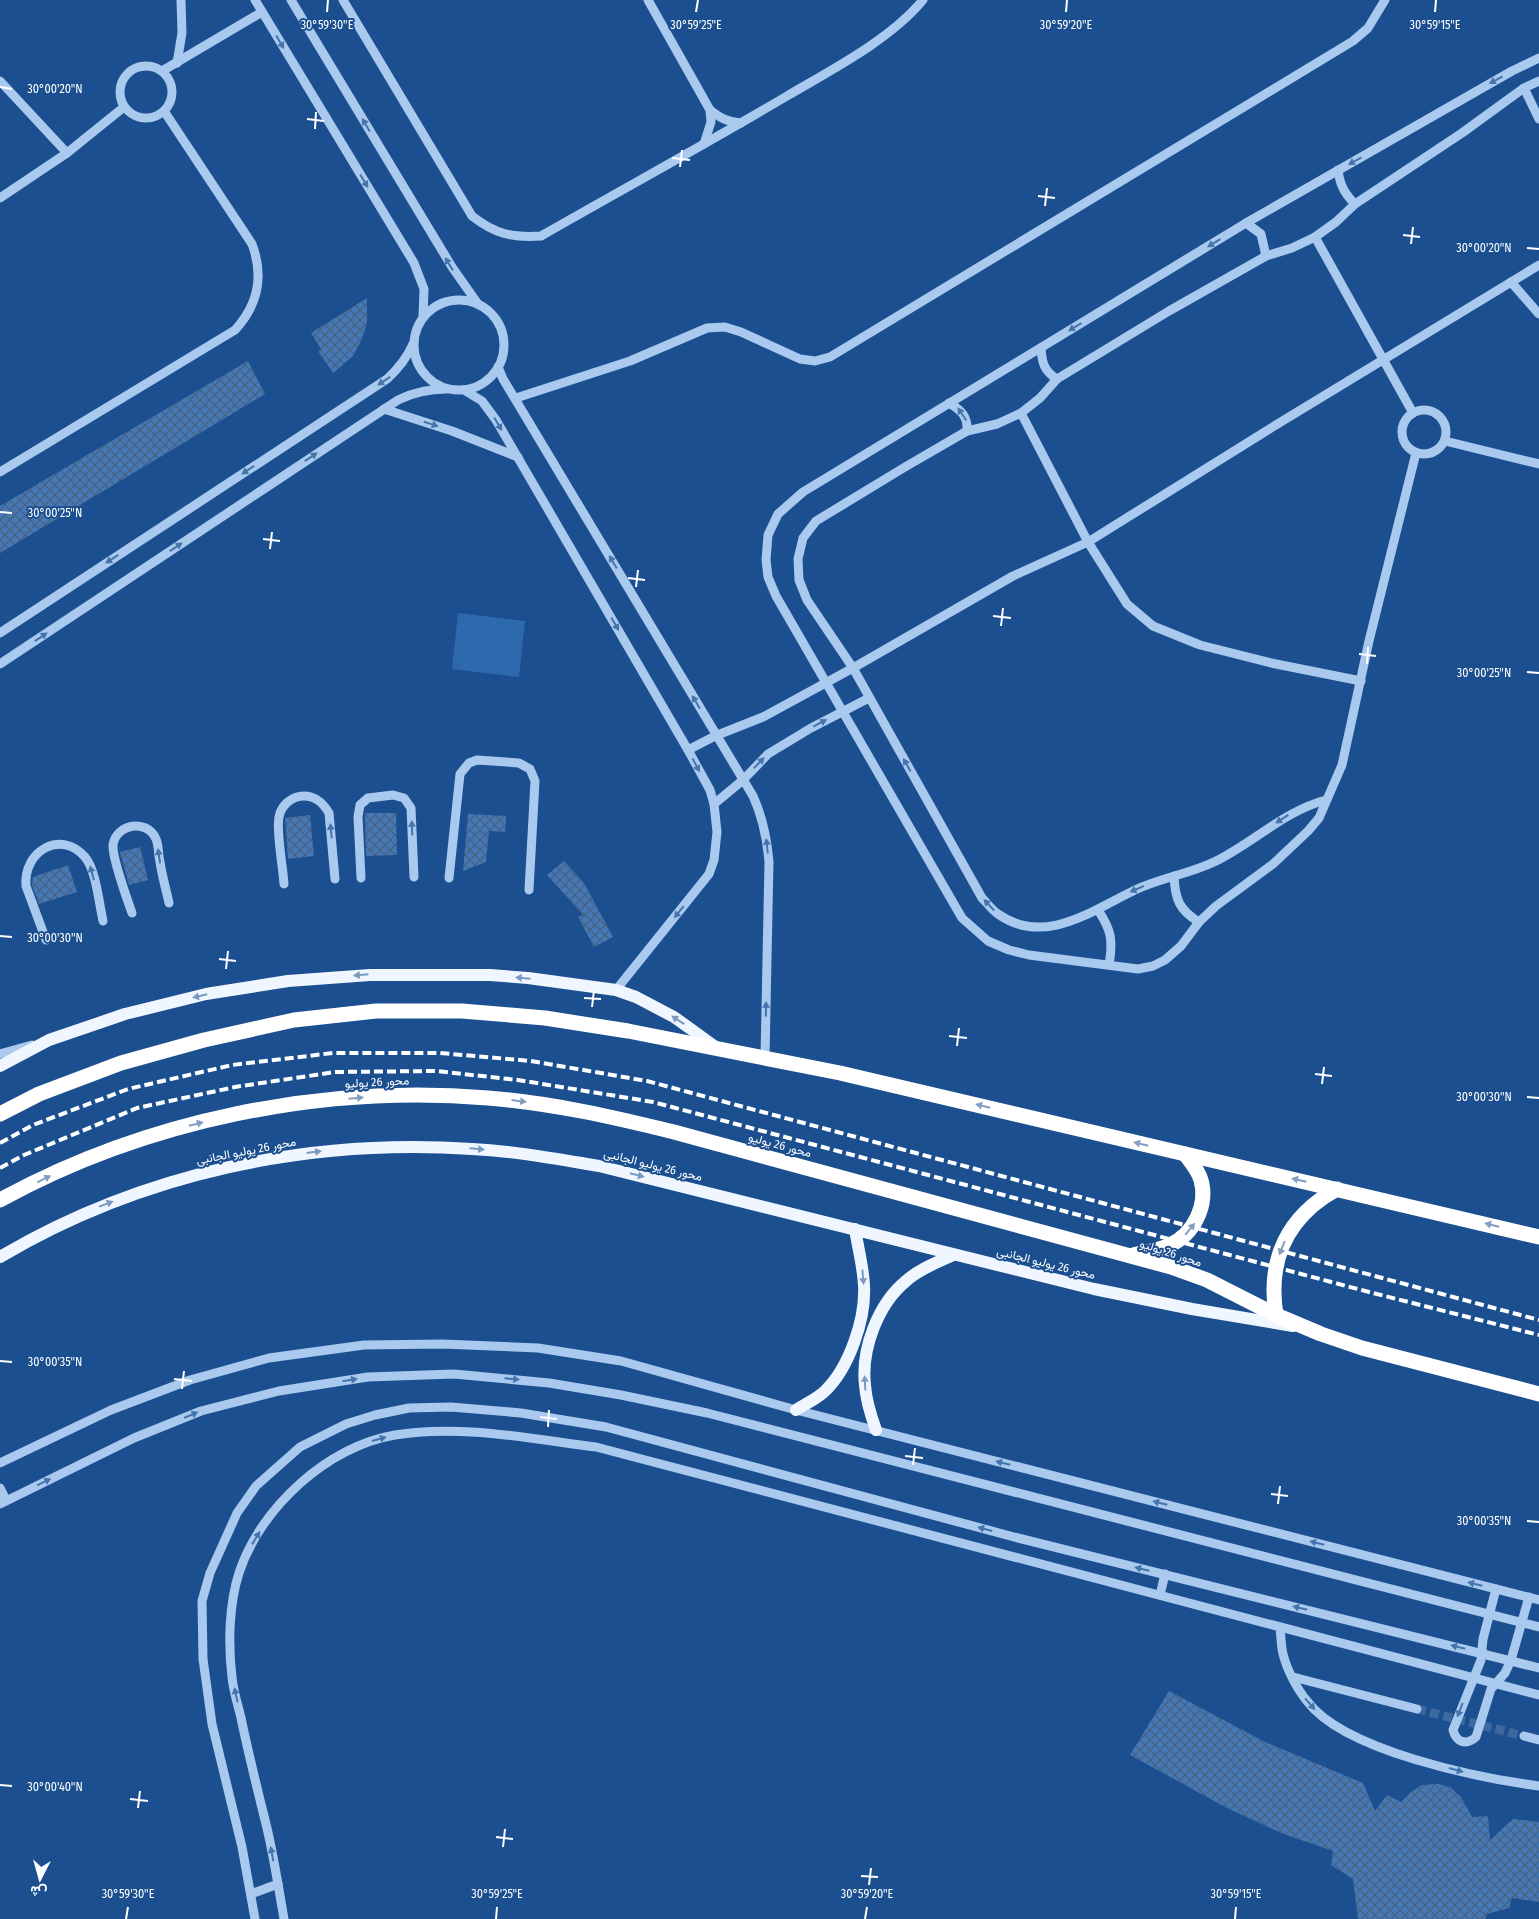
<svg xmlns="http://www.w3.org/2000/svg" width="1539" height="1919" font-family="'Fira Sans Condensed',Vazirmatn,sans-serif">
<defs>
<pattern id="building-cross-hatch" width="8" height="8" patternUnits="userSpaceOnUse" patternTransform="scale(1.25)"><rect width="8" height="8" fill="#4478b7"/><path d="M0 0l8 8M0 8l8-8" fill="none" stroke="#486282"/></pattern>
</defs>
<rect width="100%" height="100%" fill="#1b4f8f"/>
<path fill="#2e69ad" d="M458,613l67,8 -6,56 -67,-8z"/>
<g fill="url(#building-cross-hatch)">
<path d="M367,298v25l-5,16 -9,17 -20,17 -15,-22 3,-2 -10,-16z"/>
<path d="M248,361l17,33 -265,159v-47z"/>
<path d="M365,813h31l1,42 -31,1z"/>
<path d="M468,814l38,2 -1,16 -16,-1 -3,31 -23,9z"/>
<path d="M310,815l4,41 -26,3 -3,-41z"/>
<path d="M140,847l8,33 -19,5 -9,-33z"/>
<path d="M564,861l20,22 29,54 -19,10 -16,-30 5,-2 -36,-40z"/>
<path d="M68,865l9,27 -38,12 -7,-19 1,-8z"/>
<path d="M1169,1691l96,51 98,41 12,28 12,-16 14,7 10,-10 11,-7 16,-1 12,3 11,10 11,20 16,-1 2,24 23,-21 26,3v80l-27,-4 -3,10 -22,6 -2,5h-127l-5,-40 -22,-14 2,-14 -52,-18 -54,-25 -97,-53z"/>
</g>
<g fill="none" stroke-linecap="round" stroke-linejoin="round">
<path stroke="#3d69a0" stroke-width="9" stroke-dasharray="9 4.5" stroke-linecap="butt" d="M1417,1709l107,27"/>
<g stroke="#a9c9ee" stroke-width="9">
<path d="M255,0l159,263 10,26 -1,27"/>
<path d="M291,0l161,267 26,37"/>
<path d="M343,0l129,216c23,18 40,22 69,20 82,-47 165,-92 246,-140 44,-26 103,-56 136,-96"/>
<path d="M648,0l62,110c10,8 18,12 31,13"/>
<path d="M177,63l5,-30 -1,-33"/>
<circle cx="146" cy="92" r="26"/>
<path d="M162,71l100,-59"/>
<path d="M0,81l67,72"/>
<path d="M1524,88l15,31"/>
<path d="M704,144l7,-22 -1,-12"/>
<path d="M1338,170c2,15 6,23 17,34"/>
<path d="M0,198l67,-45 57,-46"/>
<path d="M1246,223l15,11 5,22"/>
<path d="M1315,237l98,176"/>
<path d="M1511,282l28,32"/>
<circle cx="459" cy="345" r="45"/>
<path d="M1041,348c1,15 3,23 16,31"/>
<path d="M498,367l5,12 250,417c10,22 14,42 16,66l-4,195"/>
<path d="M464,390l18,11 14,19 192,330 22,40 4,14 3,28 -3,28 -5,14 -93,116"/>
<path d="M516,398l114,-37 77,-33 18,-1 16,5 59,27 15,2 15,-4 523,-316 15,-13 17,-28"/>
<path d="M949,403c12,7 19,13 18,28"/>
<path d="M384,409l68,22 66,26"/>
<circle cx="1424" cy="432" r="22"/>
<path d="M1021,413l67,129 39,62 26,22 47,19 71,18 90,18"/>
<path d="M1445,441l94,23"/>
<path d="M1416,453l-47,188 -27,124 -23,53 -11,13 -35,33 -57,42 -17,16 -18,24 -16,14 -12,6 -15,3 -109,-14 -20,-5 -21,-9 -26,-23 -186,-322 -8,-19 -2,-17 2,-25 10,-21 25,-22 443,-269 266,-152 27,-13"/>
<path d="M0,472l235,-142c23,-25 29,-54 17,-86l-88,-133"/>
<path d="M0,633l387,-254c12,-11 20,-21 26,-35"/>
<path d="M0,664l398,-264c16,-8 30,-11 48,-11"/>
<path d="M688,750l27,-14 48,-19 90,-49 160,-92 75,-34 183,-114 268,-163"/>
<path d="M1326,800c-42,11 -73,43 -112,62 -25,12 -54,16 -79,28 -42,20 -91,57 -137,24 -6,-4 -11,-11 -16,-16l-129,-230 -46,-68 -8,-20 -1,-21 5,-21 13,-17 89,-54 62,-36 30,-7 24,-11 19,-15 17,-19 112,-68 97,-55 26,-8 23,-11 21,-15 19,-18 107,-71 62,-45 15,-7"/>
<path d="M714,804l29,-24 25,-26 43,-26 58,-30"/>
<path d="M1174,876c1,23 5,34 25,46"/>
<path d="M361,878l-3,-61 2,-12 8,-7 25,-3 11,3 7,10 3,69"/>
<path d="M449,878l11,-104 9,-11 8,-3 42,3 11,6 5,12 -6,109"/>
<path d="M284,884c-1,-17 -8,-53 -5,-67 2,-12 13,-21 25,-21 12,0 19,7 25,17l6,66"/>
<path d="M1098,910c14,21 15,31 11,55"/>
<path d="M132,913c-5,-14 -20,-56 -19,-68 3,-21 34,-27 43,-6 3,7 2,15 4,23 2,14 6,27 9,41"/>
<path d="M46,940l-20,-54c-3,-35 35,-57 59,-29 11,13 14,46 18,64"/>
<path d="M0,1054l32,-9"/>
<path d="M0,1463l111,-53 79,-30 79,-22 95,-13 78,-1 96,4 83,13 175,49 743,190"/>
<path d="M0,1488l6,12"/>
<path d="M0,1504l134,-66 67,-27 78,-20 89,-14 86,-3 95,9 72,12 86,18 832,214"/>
<path d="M1496,1589l-13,50 -2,21 -28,70c3,12 13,16 23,7l15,-48 14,-16 6,-13 18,-63"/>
<path d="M1160,1595l5,-21"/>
<path d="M1280,1627c1,9 1,19 3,27 4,16 14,35 24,47 37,50 172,77 232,85"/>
<path d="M1293,1677l124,32"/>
<path d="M1524,1736l15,4"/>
<path d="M251,1894l27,-10"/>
<path d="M255,1919l-13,-72 -30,-123 -9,-65 -1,-58 8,-28 27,-60 19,-27 44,-39 46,-23 29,-9 34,-7 42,-1 70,6 85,14 408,110 525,131"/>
<path d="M284,1919c-6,-34 -11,-69 -20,-103 -8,-32 -16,-65 -23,-98 -3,-13 -8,-28 -9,-41 -4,-33 -3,-73 7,-104 21,-65 89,-127 156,-138 64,-11 137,4 201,12l943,248"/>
</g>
<g stroke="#f0f6ff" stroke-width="12">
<path d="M0,1066l49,-26 76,-26 81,-20 82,-13 82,-6h120l38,3 88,12 20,7 38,20 43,31"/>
<path d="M0,1257c142,-84 308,-119 472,-108 43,2 85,10 127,17l495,123 98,20 101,17"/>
<path d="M796,1410c9,-6 21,-11 29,-19 24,-23 41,-72 39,-106 -1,-19 -6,-37 -9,-56"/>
<path d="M876,1430c-5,-14 -10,-29 -11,-45 -4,-36 13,-81 41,-104 13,-12 32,-19 47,-26"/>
</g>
<g stroke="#fff" stroke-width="15">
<path d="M0,1114l39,-20 82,-31 83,-23 90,-20 82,-9h86l83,7 83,13 212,42 699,164"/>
<path d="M0,1200c146,-80 322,-116 488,-102 64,5 125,19 186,34l497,135 36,13 69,35 45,19 41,14 177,46"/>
<path d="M1133,1255c12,-3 26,-5 37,-10 24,-11 38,-40 31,-65 -3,-10 -10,-18 -16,-26"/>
<path d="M1276,1315c-9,-56 12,-99 61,-126"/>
</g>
<g stroke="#fff" stroke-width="4" stroke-dasharray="9 4" stroke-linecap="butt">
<path d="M0,1143l33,-18 95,-36 104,-24 101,-12h107l91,8 116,20 892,239"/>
<path d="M0,1168l24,-13 113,-47 98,-21 100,-15 101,-1 82,9 135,22 716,190 170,43"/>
</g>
</g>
<defs><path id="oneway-solid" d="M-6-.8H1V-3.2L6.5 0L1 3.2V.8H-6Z" transform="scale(1.25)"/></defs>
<g fill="#4674ac">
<use href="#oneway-solid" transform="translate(280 42) rotate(59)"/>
<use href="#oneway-solid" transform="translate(1496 80) rotate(151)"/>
<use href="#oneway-solid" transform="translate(366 125) rotate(-121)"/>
<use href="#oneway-solid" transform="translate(1355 161) rotate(151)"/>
<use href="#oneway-solid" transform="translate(364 181) rotate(59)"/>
<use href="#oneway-solid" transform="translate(1214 243) rotate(149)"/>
<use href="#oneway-solid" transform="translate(449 264) rotate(-122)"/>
<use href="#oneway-solid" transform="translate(1075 327) rotate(149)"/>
<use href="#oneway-solid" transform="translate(384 381) rotate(147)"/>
<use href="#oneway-solid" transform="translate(962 414) rotate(-124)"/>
<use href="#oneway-solid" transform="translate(431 424) rotate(18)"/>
<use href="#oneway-solid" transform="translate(498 424) rotate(59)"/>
<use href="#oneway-solid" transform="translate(311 457) rotate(-34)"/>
<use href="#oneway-solid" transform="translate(248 470) rotate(147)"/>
<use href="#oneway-solid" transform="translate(176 547) rotate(-34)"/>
<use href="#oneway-solid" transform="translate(112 559) rotate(147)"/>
<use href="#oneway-solid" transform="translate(613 562) rotate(-121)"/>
<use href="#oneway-solid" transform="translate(615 624) rotate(60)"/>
<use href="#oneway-solid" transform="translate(41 637) rotate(-34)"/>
<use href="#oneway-solid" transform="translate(696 702) rotate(-121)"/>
<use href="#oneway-solid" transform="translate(820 723) rotate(-28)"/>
<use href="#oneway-solid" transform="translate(759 763) rotate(-46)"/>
<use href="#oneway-solid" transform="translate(696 765) rotate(62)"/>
<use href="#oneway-solid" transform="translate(907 765) rotate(-119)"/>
<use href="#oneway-solid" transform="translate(1282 819) rotate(147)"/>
<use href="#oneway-solid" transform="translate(412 828) rotate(-92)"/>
<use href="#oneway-solid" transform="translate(331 831) rotate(-96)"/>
<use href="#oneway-solid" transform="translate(767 846) rotate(-96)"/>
<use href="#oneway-solid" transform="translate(159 856) rotate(-98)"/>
<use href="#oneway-solid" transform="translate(92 873) rotate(-105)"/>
<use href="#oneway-solid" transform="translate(1137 889) rotate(156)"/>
<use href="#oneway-solid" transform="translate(989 905) rotate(-133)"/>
<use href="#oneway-solid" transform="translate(679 912) rotate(129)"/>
<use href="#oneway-solid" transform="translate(766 1009) rotate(-89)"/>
<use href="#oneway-solid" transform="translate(512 1379) rotate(5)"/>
<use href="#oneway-solid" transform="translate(350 1380) rotate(-9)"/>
<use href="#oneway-solid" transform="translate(191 1415) rotate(-23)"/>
<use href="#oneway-solid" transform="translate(379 1439) rotate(-15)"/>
<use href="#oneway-solid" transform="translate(1003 1463) rotate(-166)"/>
<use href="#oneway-solid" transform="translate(44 1482) rotate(-26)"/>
<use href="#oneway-solid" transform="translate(1160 1503) rotate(-166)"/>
<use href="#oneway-solid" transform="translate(985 1529) rotate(-165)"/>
<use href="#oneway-solid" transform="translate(256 1538) rotate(-58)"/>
<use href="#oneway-solid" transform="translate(1317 1543) rotate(-166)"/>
<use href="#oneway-solid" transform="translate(1142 1569) rotate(-166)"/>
<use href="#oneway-solid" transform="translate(1475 1584) rotate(-166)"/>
<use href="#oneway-solid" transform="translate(1300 1608) rotate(-166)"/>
<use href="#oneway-solid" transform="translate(1458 1647) rotate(-166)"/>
<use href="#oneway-solid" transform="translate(236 1695) rotate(-102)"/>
<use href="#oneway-solid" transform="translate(1310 1704) rotate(49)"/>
<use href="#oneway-solid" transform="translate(1460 1710) rotate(111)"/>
<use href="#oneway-solid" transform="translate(1456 1770) rotate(15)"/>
<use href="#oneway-solid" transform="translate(272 1854) rotate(-101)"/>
</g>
<g fill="#7b9ac1">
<use href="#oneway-solid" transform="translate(361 975) rotate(175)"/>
<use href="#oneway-solid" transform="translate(523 978) rotate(-175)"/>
<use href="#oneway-solid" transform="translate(200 996) rotate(167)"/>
<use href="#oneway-solid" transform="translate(678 1020) rotate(-147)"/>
<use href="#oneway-solid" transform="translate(477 1149) rotate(5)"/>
<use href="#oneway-solid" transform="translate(314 1152) rotate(-7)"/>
<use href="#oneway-solid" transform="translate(637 1175) rotate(14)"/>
<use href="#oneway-solid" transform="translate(106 1204) rotate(-20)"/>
<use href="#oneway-solid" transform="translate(863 1277) rotate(85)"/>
<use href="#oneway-solid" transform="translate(865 1383) rotate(-93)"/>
</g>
<g fill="#829ec1">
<use href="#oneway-solid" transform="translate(356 1098) rotate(-5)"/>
<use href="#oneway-solid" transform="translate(519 1101) rotate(7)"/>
<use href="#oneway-solid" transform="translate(983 1106) rotate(-166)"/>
<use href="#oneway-solid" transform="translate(196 1124) rotate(-14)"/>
<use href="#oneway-solid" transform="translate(1141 1144) rotate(-166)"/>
<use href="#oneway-solid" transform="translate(44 1179) rotate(-26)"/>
<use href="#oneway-solid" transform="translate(1299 1180) rotate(-167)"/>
<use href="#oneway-solid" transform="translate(1492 1225) rotate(-166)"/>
<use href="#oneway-solid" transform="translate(1190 1229) rotate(-51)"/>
<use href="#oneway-solid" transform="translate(1282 1248) rotate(112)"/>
</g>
<path fill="none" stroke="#fff" stroke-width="2" d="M327,12l1,-12M696,12l2,-12M1066,12l1,-12M1435,12l1,-12M0,87l12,2M307,119l17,2M315,129l1,-17M672,158l18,2M680,167l2,-17M1038,196l17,2M1045,206l2,-18M1403,235l17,2M1411,244l2,-17M1527,248l12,1M0,512l12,1M263,539l17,2M270,549l2,-17M628,578l17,2M636,587l2,-17M993,616l18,2M1001,626l2,-18M1359,654l17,2M1367,664l1,-17M1527,672l12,1M0,936l12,1M219,959l17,2M226,969l2,-18M584,998l17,1M592,1007l2,-17M949,1036l18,2M957,1046l2,-18M1315,1074l17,2M1322,1084l2,-17M1527,1097l12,1M0,1361l12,1M174,1379l18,2M182,1389l2,-18M540,1417l17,2M548,1427l1,-17M905,1456l18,2M913,1465l2,-17M1271,1494l17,2M1278,1504l2,-18M1527,1521l12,1M0,1785l12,1M130,1799l18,2M138,1808l2,-17M496,1837l17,2M503,1847l2,-18M861,1876l17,1M869,1885l2,-17M126,1919l2,-12M496,1919l1,-12M865,1919l2,-12M1235,1919l1,-12"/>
<g text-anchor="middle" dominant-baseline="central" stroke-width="4" stroke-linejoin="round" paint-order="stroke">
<g font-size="12" fill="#fff" stroke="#1b4f8f">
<text transform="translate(377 1082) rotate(-3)">محور 26 يوليو</text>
<text transform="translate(780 1145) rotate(15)">محور 26 يوليو</text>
<text transform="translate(246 1151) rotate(-11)">محور 26 يوليو الجانبى</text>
<text transform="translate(653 1165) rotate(14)">محور 26 يوليو الجانبى</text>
<text transform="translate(1171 1253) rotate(18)">محور 26 يوليو</text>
<text transform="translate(1046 1263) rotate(14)">محور 26 يوليو الجانبى</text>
</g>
</g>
<g font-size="12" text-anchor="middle" fill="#fff" stroke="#1b4f8f" stroke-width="4" stroke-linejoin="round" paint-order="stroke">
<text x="327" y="29">30°59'30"E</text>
<text x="696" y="29">30°59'25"E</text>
<text x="1066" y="29">30°59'20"E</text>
<text x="1435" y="29">30°59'15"E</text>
<text x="55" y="93">30°00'20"N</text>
<text x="1484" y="252">30°00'20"N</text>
<text x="55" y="517">30°00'25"N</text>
<text x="1484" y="677">30°00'25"N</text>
<text x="55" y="942">30°00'30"N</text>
<text x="1484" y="1101">30°00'30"N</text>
<text x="55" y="1366">30°00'35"N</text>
<text x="1484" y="1525">30°00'35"N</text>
<text x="55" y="1791">30°00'40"N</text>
<text x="128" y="1898">30°59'30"E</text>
<text x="497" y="1898">30°59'25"E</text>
<text x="867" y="1898">30°59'20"E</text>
<text x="1236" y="1898">30°59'15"E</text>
</g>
<g transform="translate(40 1879) rotate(186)" stroke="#1b4f8f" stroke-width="4" paint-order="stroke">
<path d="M0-4L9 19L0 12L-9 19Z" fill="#ffffff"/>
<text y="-8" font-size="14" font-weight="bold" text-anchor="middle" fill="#ffffff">ش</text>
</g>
</svg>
